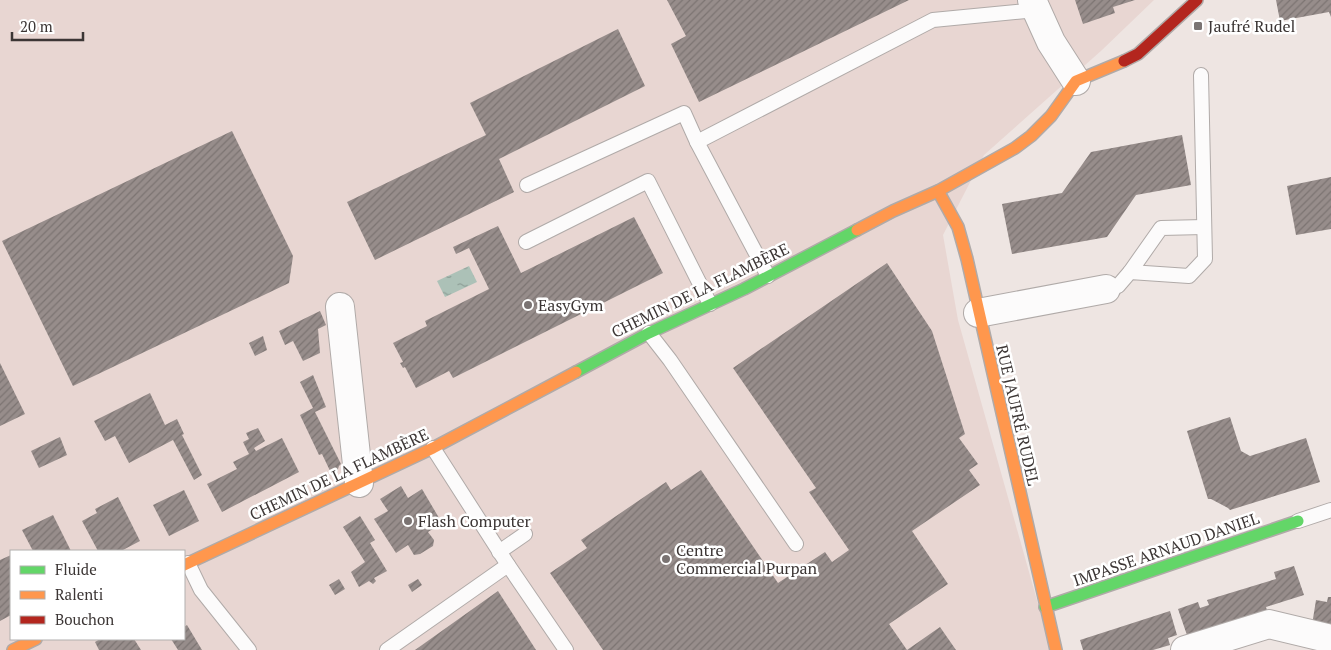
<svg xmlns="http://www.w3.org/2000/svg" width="1331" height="650" font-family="'PT Serif',serif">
<defs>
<pattern id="water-ripples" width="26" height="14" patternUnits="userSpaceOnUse" patternTransform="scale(1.25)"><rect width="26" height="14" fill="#acc1b7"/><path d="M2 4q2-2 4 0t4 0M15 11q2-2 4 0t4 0" fill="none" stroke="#8d9e96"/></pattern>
<pattern id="building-hatch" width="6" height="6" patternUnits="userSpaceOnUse" patternTransform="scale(1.25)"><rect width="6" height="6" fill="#978d8b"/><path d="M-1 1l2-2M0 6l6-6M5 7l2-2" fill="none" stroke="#7c7472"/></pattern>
</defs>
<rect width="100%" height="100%" fill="#eee5e2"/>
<path fill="#e8d6d2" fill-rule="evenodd" d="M0,0h1154l-52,50 -118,105 -41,80 15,85 93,330h-1051zM11,551h173v88h-173z"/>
<path fill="url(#water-ripples)" d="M469,266l8,16 -32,15 -8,-16z"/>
<g fill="url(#building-hatch)">
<path d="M667,0h242l-210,102 -28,-58 15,-8z"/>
<path d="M1075,0h60l-22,7 2,6 -32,11z"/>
<path d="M1276,0h55v17l-2,-5 -49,9z"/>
<path d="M618,29l27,57 -146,73 15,33 -139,68 -28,-58 139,-67 -16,-32z"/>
<path d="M232,131l61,125 -4,27 -216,103 -71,-145z"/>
<path d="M1182,135l9,50 -55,10 -29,42 -95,17 -10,-50 60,-11 29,-41z"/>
<path d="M1331,177v52l-35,6 -9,-49z"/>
<path d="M634,217l29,56 -210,105 -4,-7 -33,17 -11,-21 -2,1 -3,-5 3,-1 -10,-19 34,-17 -2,-5 64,-32 -20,-41 -13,6 -3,-7 45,-21 23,47z"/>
<path d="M887,263l45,68 33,103 -6,4 19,26 -9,6 11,15 -68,46 36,53 -59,40 18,26 33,-23 16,23h-353l-53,-77 37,-25 -6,-8 85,-58 5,8 30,-20 77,113 47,-31 7,10 17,-12 -40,-58 7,-4 -83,-120z"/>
<path d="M320,311l6,14 -8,4 2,24 -17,8 -10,-20 -8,4 -6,-14z"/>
<path d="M263,336l4,14 -12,6 -6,-13z"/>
<path d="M0,363l25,51 -25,12z"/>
<path d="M313,375l13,32 -11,5 26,52 -2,2 -2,6 -5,3 -10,-21 -3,1 -19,-40 13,-7 -13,-26z"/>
<path d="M150,393l15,32 12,-6 7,15 -2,1 20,40 -8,5 -21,-40 -44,23 -14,-27 -10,5 -11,-20z"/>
<path d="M1230,417l11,34 9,5 56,-18 14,44 -90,28 -2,-2 -17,-9h-3l-21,-68z"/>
<path d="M258,428l7,13 -11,7 2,3 26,-13 17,34 -77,40 -15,-28 30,-15 -4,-7 16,-8 -6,-12 6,-3 -3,-6z"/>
<path d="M60,437l7,18 -28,13 -8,-17z"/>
<path d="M401,486l7,12 14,-9 20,34 -14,9 6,8 -1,6 -13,8 -6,1 -6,-10 -12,8 -22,-34 14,-8 -8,-12z"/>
<path d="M184,490l15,31 -30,15 -16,-31z"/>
<path d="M118,497l22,44 -19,10h-23l-16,-30 15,-8 -2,-4z"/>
<path d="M53,515l18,36h-38l-11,-21z"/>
<path d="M360,516l15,24 -5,3 17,28 -13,7 2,3 -3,3 -4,-3 -10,6 -8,-15 14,-10 -22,-35z"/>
<path d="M11,555v60l-11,6v-61z"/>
<path d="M1294,566l10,29 -38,12 2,7 -80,24 -10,-29 20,-7 2,6 9,-3 -2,-5 69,-21 -2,-7z"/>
<path d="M339,579l6,10 -10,6 -6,-10z"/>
<path d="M418,579l4,6 -10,7 -4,-7z"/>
<path d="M498,591l38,59h-121z"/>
<path d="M1328,597h3v32l-19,-4 4,-25 11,2z"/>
<path d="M1170,611l7,24 -9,3 2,7 -17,5h-70l-3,-10z"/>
<path d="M187,625l15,25h-24l-7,-11h13v-12z"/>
<path d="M100,639h34l7,11h-42l-4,-8z"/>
</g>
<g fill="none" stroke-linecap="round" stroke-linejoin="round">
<g stroke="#b0aaa8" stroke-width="16">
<g id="lane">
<path d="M527,185l157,-72 13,29"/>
<path d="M526,242l122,-61 62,123"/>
<path d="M1130,272l31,-44 43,-1"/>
<path d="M768,276l-71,-134 236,-122 103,-10"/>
<path d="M1106,289l12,-3 12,-14 59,4 16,-17 -4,-184"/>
<path d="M649,333l21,27 126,184"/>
<path d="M433,448l75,117"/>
<path d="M1298,521l33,-11"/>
<path d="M499,552l26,-18"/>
<path d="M188,563l13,27 48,60"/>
<path d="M387,650l121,-85 58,85"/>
</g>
</g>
<g stroke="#b0aaa8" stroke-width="30">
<g id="street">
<path d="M1032,0l19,42 25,39"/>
<path d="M340,307l19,176"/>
<path d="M978,313l128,-24"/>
<path d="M1185,650l84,-26 62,15"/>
</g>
</g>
<g stroke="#b0aaa8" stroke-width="14">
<g id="fast">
<path d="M576,372l73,-39 95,-44 113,-59"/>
<path d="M1045,607l253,-86"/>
</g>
</g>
<g stroke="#b0aaa8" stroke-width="14">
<g id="slow">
<path d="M938,191l20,36 9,32 89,391"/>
<path d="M857,230l36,-19 45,-20 77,-43 16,-12 20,-20 25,-35 48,-20"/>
<path d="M184,565l249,-117 143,-76"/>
<path d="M13,650l23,-11"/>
</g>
</g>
<g stroke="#b0aaa8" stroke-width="14">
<path id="jam" d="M1124,61l14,-7 59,-54"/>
</g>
<use href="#lane" stroke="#fcfbfb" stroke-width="14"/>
<use href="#street" stroke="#fcfbfb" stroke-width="28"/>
<use href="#fast" stroke="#63d668" stroke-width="11"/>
<use href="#slow" stroke="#ff974d" stroke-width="11"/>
<use href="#jam" stroke="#b3261e" stroke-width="11"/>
</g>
<g fill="#7a7372" stroke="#fff" stroke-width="2">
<rect x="1193" y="21" width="10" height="10" rx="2.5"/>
<circle cx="528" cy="305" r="5"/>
<circle cx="408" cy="521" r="5"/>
<circle cx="666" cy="559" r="5"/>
</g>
<g text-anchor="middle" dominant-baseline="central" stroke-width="5" stroke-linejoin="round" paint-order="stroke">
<g font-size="16" fill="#3c3635" stroke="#fff" text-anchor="start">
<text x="1208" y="26">Jaufré Rudel</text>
<text x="538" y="305">EasyGym</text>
<text x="418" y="521">Flash Computer</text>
<text x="676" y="550">Centre<tspan x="676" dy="18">Commercial Purpan</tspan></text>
</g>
<g font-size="16" fill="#3c3635" stroke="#fff">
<text transform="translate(700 290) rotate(-26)">CHEMIN DE LA FLAMBÈRE</text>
<text transform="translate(1018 415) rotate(77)">RUE JAUFRÉ RUDEL</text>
<text transform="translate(339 474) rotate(-25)">CHEMIN DE LA FLAMBÈRE</text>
<text transform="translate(1166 549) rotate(-19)">IMPASSE ARNAUD DANIEL</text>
</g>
</g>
<rect x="10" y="550" width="175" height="90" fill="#ffffff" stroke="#b1afae"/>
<rect x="20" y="566" width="25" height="8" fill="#63d668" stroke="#b1afae"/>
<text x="55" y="575" font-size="15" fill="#3c3635">Fluide</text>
<rect x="20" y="591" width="25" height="8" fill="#ff974d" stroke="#b1afae"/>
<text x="55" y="600" font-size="15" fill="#3c3635">Ralenti</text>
<rect x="20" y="616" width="25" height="8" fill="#b3261e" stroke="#b1afae"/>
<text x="55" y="625" font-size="15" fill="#3c3635">Bouchon</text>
<path d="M12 32v8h71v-8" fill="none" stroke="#3c3635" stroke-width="2.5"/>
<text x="20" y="32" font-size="15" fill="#3c3635" stroke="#ffffff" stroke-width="4" paint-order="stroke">20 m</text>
</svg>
